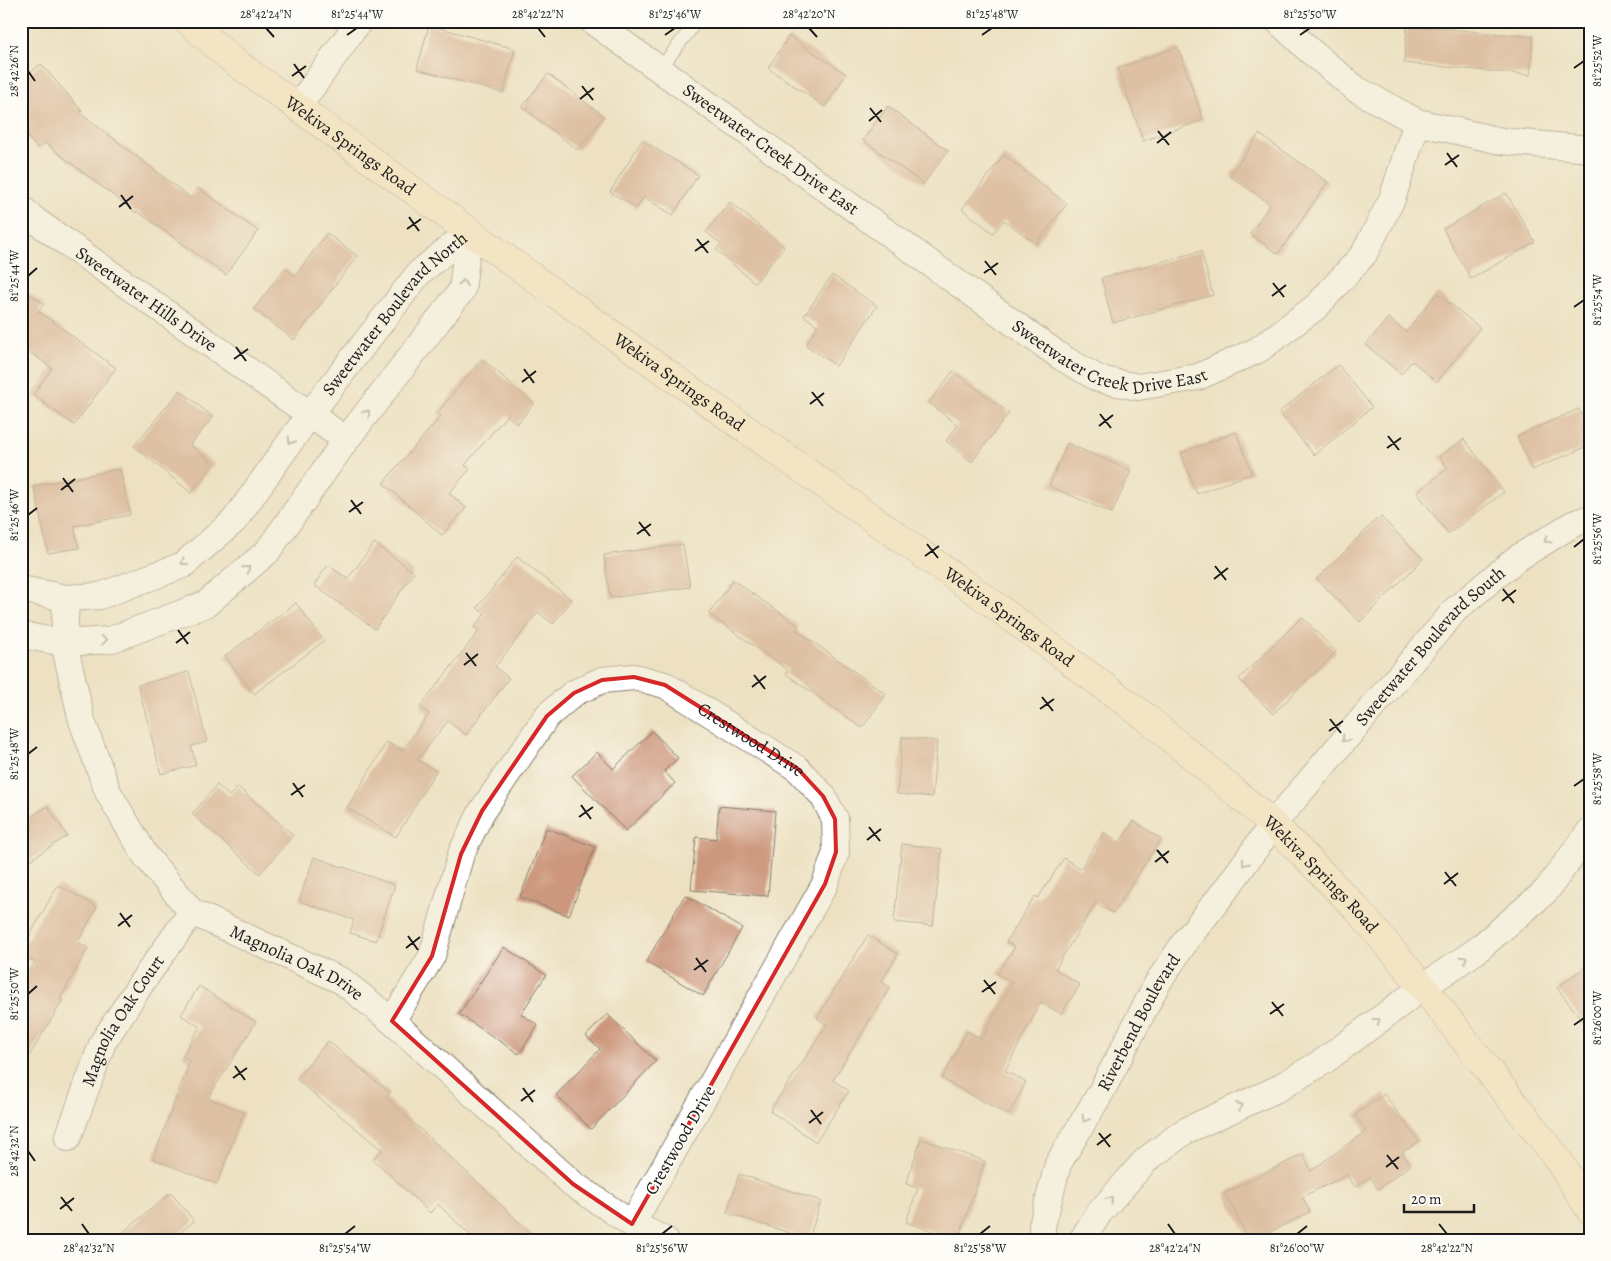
<svg xmlns="http://www.w3.org/2000/svg" width="1611" height="1261" font-family="Alegreya,serif">
<rect width="100%" height="100%" fill="#fdfcf7"/>
<filter id="ink" filterUnits="userSpaceOnUse"><feTurbulence type="fractalNoise" baseFrequency=".02" numOctaves="2"/><feDisplacementMap in="SourceGraphic" scale="10" xChannelSelector="R" yChannelSelector="G"/><feConvolveMatrix kernelMatrix="1 2 1 2 8 2 1 2 1" color-interpolation-filters="sRGB"/></filter>
<filter id="wash" filterUnits="userSpaceOnUse"><feTurbulence type="fractalNoise" baseFrequency=".0096" numOctaves="4" result="noise"/><feDisplacementMap in="SourceGraphic" scale="20" xChannelSelector="R" yChannelSelector="G"/><feGaussianBlur stdDeviation="1.12" result="paint"/><feColorMatrix in="noise" values="0 0 0 0 0 0 0 0 0 0 0 0 0 0 0 0 0 1.4 0 .05"/><feComposite in="paint" operator="in"/></filter>
<g filter="url(#wash)">
<rect width="100%" height="100%" fill="#ede1c2"/>
<g id="blocks">
<g fill="#cc977b">
<path d="M429,25l86,24 -12,44 -86,-24z"/>
<path d="M1407,25l126,12 -3,38 -126,-12z"/>
<path d="M789,36l57,38 -21,33 -57,-39z"/>
<path d="M1178,47l25,73 -60,21 -25,-73z"/>
<path d="M41,64l41,47 -2,2 111,85 7,-10 60,43 -32,44 -89,-64 -1,2 -91,-70 -7,6 -17,-19v-50z"/>
<path d="M548,74l56,42 -26,34 -56,-43z"/>
<path d="M888,106l60,45 -25,33 -60,-44z"/>
<path d="M1259,134l69,48 -50,72 -28,-20 20,-30 -40,-28z"/>
<path d="M642,140l56,35 -25,40 -29,-18 -7,11 -27,-16z"/>
<path d="M1004,155l63,49 -31,40 -32,-24 -11,13 -31,-24z"/>
<path d="M1506,193l29,49 -64,37 -28,-50z"/>
<path d="M730,202l54,45 -29,36 -39,-33 5,-6 -15,-12z"/>
<path d="M327,233l30,23 -63,84 -40,-31 31,-41 10,8z"/>
<path d="M1201,251l12,44 -100,28 -12,-45z"/>
<path d="M832,275l45,31 -41,60 -30,-21 12,-19 -14,-10z"/>
<path d="M21,288l23,16 -6,7 78,57 -42,57 -41,-30 19,-27 -31,-22z"/>
<path d="M1437,293l43,35 -43,54 -25,-21 -11,13 -35,-29 22,-27 18,14z"/>
<path d="M482,359l52,44 -17,21 -10,-9 -42,50 5,4 -21,24 17,15 -24,27 -59,-52 58,-67 -4,-3z"/>
<path d="M1338,365l34,42 -58,48 -35,-43z"/>
<path d="M953,371l56,42 -37,49 -26,-21 12,-16 -29,-22z"/>
<path d="M180,390l33,27 -23,28 24,19 -23,29 -57,-47z"/>
<path d="M1579,409l11,24v12l-58,25 -15,-34z"/>
<path d="M1236,432l16,41 -55,21 -16,-41z"/>
<path d="M1464,439l40,53 -56,42 -31,-42 31,-24 -9,-11z"/>
<path d="M1067,443l64,28 -19,42 -63,-27z"/>
<path d="M120,469l10,46 -56,11 5,22 -31,5 -14,-67z"/>
<path d="M1380,516l43,43 -63,63 -43,-43z"/>
<path d="M374,543l40,29 -39,57 -61,-44 14,-20 20,14z"/>
<path d="M683,544l7,43 -80,11 -6,-43z"/>
<path d="M517,557l55,43 -19,24 -15,-12 -43,55 14,11 -43,57 -18,-14 -31,39 19,11 -40,66 -49,-29 40,-66 15,9 27,-37 -9,-7 59,-76 -5,-4 11,-13 -8,-6z"/>
<path d="M733,580l66,46 -3,4 90,64 -24,34 -76,-54 2,-4 -79,-56z"/>
<path d="M296,603l28,38 -70,53 -29,-38z"/>
<path d="M1302,617l34,35 -63,62 -34,-35z"/>
<path d="M189,672l18,70 -16,4 5,19 -35,9 -23,-89z"/>
<path d="M652,731l26,27 -14,13 11,12 -49,48 -54,-55 25,-24 16,17z"/>
<path d="M902,737l35,4 -5,56 -35,-3z"/>
<path d="M217,785l12,11 9,-9 55,48 -33,39 -68,-60z"/>
<path d="M48,806l19,30 -46,30v-43z"/>
<path d="M719,806l56,5 -7,85 -77,-6 5,-53 20,2z"/>
<path d="M1134,821l27,18 -48,74 -17,-10 -41,66 25,16 -19,29 -20,-12 -36,69 21,11 -17,33 -67,-36 25,-48 15,8 30,-56 -15,-9 18,-27 -9,-5 29,-46 3,2 26,-40 16,11 24,-37 15,11z"/>
<path d="M546,828l49,19 -26,69 -49,-19z"/>
<path d="M902,844l40,5 -9,77 -39,-4z"/>
<path d="M314,857l81,28 -19,56 -26,-8 4,-13 -55,-19z"/>
<path d="M58,885l39,22 -19,35 10,6 -28,51 3,1 -42,69v-85l14,-22 -14,-7v-4z"/>
<path d="M685,895l57,33 -39,68 -57,-34z"/>
<path d="M868,935l30,19 -17,28 9,5 -57,93 16,11 -33,51 -46,-31 57,-86 -10,-7z"/>
<path d="M504,947l42,28 -25,39 17,11 -19,29 -60,-40z"/>
<path d="M1590,963v67l-33,-42z"/>
<path d="M199,986l57,36 -48,76 36,14 -27,72 -64,-25 37,-98 -8,-5 18,-29 -19,-12z"/>
<path d="M607,1014l49,47 -65,68 -35,-34 44,-46 -14,-13z"/>
<path d="M328,1041l62,52 -4,5 98,90 53,52h-62l-37,-36 -8,9 -57,-54 9,-9 -86,-71z"/>
<path d="M1384,1094l35,47 -17,12 9,12 -33,24 -8,-12 -15,10 -8,-12 -45,22 8,15 -56,28h-5l-24,-47 78,-39 8,17 55,-40 -11,-16z"/>
<path d="M921,1139l64,22 -27,79 -52,-18 12,-34 -12,-4z"/>
<path d="M739,1174l82,27 -12,38 -82,-26z"/>
<path d="M171,1193l23,28 -23,19h-58z"/>
</g>
</g>
</g>
<g filter="url(#ink)">
<use href="#blocks" fill-opacity="0" stroke="#847e6f" stroke-width="1"/>
<g fill="none" stroke-linecap="round" stroke-linejoin="round">
<g stroke="#847e6f" stroke-width="14">
<path id="service" d="M659,70l38,-49"/>
</g>
<g stroke="#847e6f" stroke-width="28">
<g id="minor">
<path id="s1" d="M592,21l469,336 38,22 39,8 60,-10 60,-27 59,-44 47,-52 28,-55 25,-77"/>
<path d="M1278,21l31,29 47,39 61,33 84,19 89,8"/>
<path d="M298,107l61,-86"/>
<path id="s2" d="M21,208l15,13 310,219"/>
<path id="s3" d="M21,589l45,9 34,-2 83,-31 51,-44 76,-107 109,-141 50,-41"/>
<path id="s4" d="M66,598l-2,45 18,78 26,71 37,63 47,57 150,69 50,40 181,163 59,40 33,16"/>
<path d="M21,635l43,8 46,-3 96,-36 61,-52 79,-112 116,-150 7,-58"/>
<path id="s5" d="M392,1021l40,-65 29,-102 21,-43 65,-95 27,-23 28,-13 32,-3 31,8 133,84 25,27 12,23 1,33 -11,32 -193,340"/>
<path id="s6" d="M68,1138l35,-96 39,-60 50,-70"/>
<path id="s7" d="M1042,1240v-14l16,-62 43,-72 56,-108 30,-45 37,-47 49,-68 183,-215 60,-50 57,-35 17,-6"/>
<path d="M1082,1240l17,-27 47,-53 39,-29 92,-42 47,-28 99,-74 53,-36 70,-60 44,-60"/>
</g>
</g>
<g stroke="#847e6f" stroke-width="29">
<g id="secondary">
<path id="s8" d="M188,21l43,38 372,269 383,271 161,119 126,106 84,85 66,78 134,171 33,52"/>
</g>
</g>
<use href="#service" stroke="#fff" stroke-width="12"/>
<use href="#minor" stroke="#fff" stroke-width="26"/>
<use href="#secondary" stroke="#fae7c3" stroke-width="28"/>
</g>
<defs><path id="oneway-chevron" d="M-2-3.5L2.5 0L-2 3.5" fill="none" stroke-width="1.6" stroke-linecap="round" stroke-linejoin="round" transform="scale(1.25)"/></defs>
<g stroke="#999">
<use href="#oneway-chevron" transform="translate(463 283) rotate(-81)"/>
<use href="#oneway-chevron" transform="translate(367 413) rotate(-52)"/>
<use href="#oneway-chevron" transform="translate(291 441) rotate(125)"/>
<use href="#oneway-chevron" transform="translate(1547 540) rotate(149)"/>
<use href="#oneway-chevron" transform="translate(184 562) rotate(146)"/>
<use href="#oneway-chevron" transform="translate(247 569) rotate(-40)"/>
<use href="#oneway-chevron" transform="translate(104 640) rotate(-7)"/>
<use href="#oneway-chevron" transform="translate(1345 739) rotate(130)"/>
<use href="#oneway-chevron" transform="translate(1245 863) rotate(126)"/>
<use href="#oneway-chevron" transform="translate(1464 959) rotate(-35)"/>
<use href="#oneway-chevron" transform="translate(1377 1021) rotate(-37)"/>
<use href="#oneway-chevron" transform="translate(1240 1106) rotate(-24)"/>
<use href="#oneway-chevron" transform="translate(1085 1119) rotate(121)"/>
<use href="#oneway-chevron" transform="translate(1110 1200) rotate(-48)"/>
</g>
</g>
<path d="M0 0H1611V1261H0ZM634,677l31,8 133,84 25,27 12,23 1,33 -11,32 -193,340 -59,-40 -181,-163 40,-65 29,-102 21,-43 65,-95 27,-23 28,-13z" fill="#ede1c2" fill-opacity=".55" fill-rule="evenodd"/>
<path fill="none" stroke="#d62828" stroke-width="4" stroke-linejoin="round" d="M634,677l31,8 133,84 25,27 12,23 1,33 -11,32 -193,340 -59,-40 -181,-163 40,-65 29,-102 21,-43 65,-95 27,-23 28,-13z"/>
<path fill="none" stroke="#1c1c1c" stroke-width="2" d="M266,28l8,9M538,28l7,9M809,28l8,9M347,35l10,-7M665,35l10,-7M982,35l10,-7M1300,35l10,-7M294,64l10,14M1574,68l10,-7M28,71l7,10M292,76l14,-10M582,86l11,14M580,99l14,-11M870,108l11,14M869,121l13,-11M1158,131l11,14M1157,143l14,-11M1447,153l10,14M1445,165l14,-10M121,195l10,14M119,207l14,-11M409,217l10,14M407,229l14,-10M697,239l11,14M695,251l14,-10M985,261l11,14M984,273l14,-10M28,276l9,-8M1273,283l11,14M1272,296l14,-11M1574,307l10,-7M236,347l10,14M234,359l14,-10M524,369l10,14M522,382l14,-11M812,392l11,14M810,404l14,-11M1100,414l11,14M1099,426l14,-11M1388,436l11,14M1387,448l14,-10M63,478l10,14M61,490l14,-11M351,500l10,14M349,512l14,-10M28,515l9,-7M639,522l11,14M637,534l14,-10M927,544l11,14M1574,547l10,-8M925,556l14,-10M1215,566l11,14M1214,579l14,-11M1503,589l11,14M1502,601l14,-11M178,630l10,14M176,643l14,-11M466,653l10,13M464,665l14,-11M754,675l11,14M752,687l14,-11M1042,697l11,14M1040,709l14,-10M1330,719l11,14M1329,731l14,-10M28,754l9,-7M293,783l10,14M1574,786l10,-7M291,795l14,-10M581,805l10,14M579,817l14,-10M869,827l11,14M867,840l14,-11M1157,850l11,13M1155,862l14,-11M1445,872l11,14M1444,884l14,-11M120,913l10,14M118,926l14,-11M408,936l10,14M406,948l14,-11M696,958l10,14M694,970l14,-10M984,980l11,14M982,992l14,-10M28,994l9,-8M1272,1002l11,14M1270,1014l14,-10M1574,1025l10,-7M235,1066l10,14M233,1078l14,-10M523,1088l10,14M521,1101l14,-11M811,1110l10,14M809,1123l14,-11M1099,1133l11,14M1097,1145l14,-11M28,1151l7,10M1387,1155l11,14M1386,1167l13,-10M61,1197l11,14M60,1209l14,-11M82,1224l7,10M1168,1224l7,10M1439,1224l8,10M345,1234l10,-8M662,1234l10,-8M980,1234l10,-8M1297,1234l10,-8"/>
<g text-anchor="middle" dominant-baseline="central" stroke-width="4" stroke-linejoin="round" paint-order="stroke">
<g font-size="18" fill="#1c1c1c" stroke="#fdfcf7">
<text stroke="none"><textPath href="#s8" startOffset="205">Wekiva Springs Road</textPath></text>
<text stroke="none"><textPath href="#s1" startOffset="220">Sweetwater Creek Drive East</textPath></text>
<text stroke="none"><textPath href="#s2" startOffset="155">Sweetwater Hills Drive</textPath></text>
<text stroke="none"><textPath href="#s3" startOffset="499">Sweetwater Boulevard North</textPath></text>
<text stroke="none"><textPath href="#s1" startOffset="625">Sweetwater Creek Drive East</textPath></text>
<text stroke="none"><textPath href="#s8" startOffset="610">Wekiva Springs Road</textPath></text>
<text stroke="none"><textPath href="#s8" startOffset="1015">Wekiva Springs Road</textPath></text>
<text stroke="none"><textPath href="#s7" startOffset="719">Sweetwater Boulevard South</textPath></text>
<text stroke="none"><textPath href="#s5" startOffset="578">Crestwood Drive</textPath></text>
<text stroke="none"><textPath href="#s8" startOffset="1420">Wekiva Springs Road</textPath></text>
<text stroke="none"><textPath href="#s4" startOffset="464">Magnolia Oak Drive</textPath></text>
<text stroke="none"><textPath href="#s6" startOffset="130">Magnolia Oak Court</textPath></text>
<text stroke="none"><textPath href="#s7" startOffset="241">Riverbend Boulevard</textPath></text>
<text transform="translate(680 1140) rotate(-60)">Crestwood Drive</text>
</g>
</g>
<rect width="1611" height="1261" fill="none" stroke="#fdfcf7" stroke-width="55"/>
<path d="M1404 1204v8h70v-8" fill="none" stroke="#1c1c1c" stroke-width="2.5"/>
<text x="1411" y="1204" font-size="15" fill="#1c1c1c" stroke="#fdfcf7" stroke-width="4" paint-order="stroke">20 m</text>
<rect x="28" y="28" width="1556" height="1206" fill="none" stroke="#1c1c1c" stroke-width="2"/>
<g font-size="12" text-anchor="middle" fill="#1c1c1c">
<text x="266" y="18">28°42'24"N</text>
<text x="357" y="18">81°25'44"W</text>
<text x="538" y="18">28°42'22"N</text>
<text x="675" y="18">81°25'46"W</text>
<text x="809" y="18">28°42'20"N</text>
<text x="992" y="18">81°25'48"W</text>
<text x="1310" y="18">81°25'50"W</text>
<text transform="translate(1597 61) rotate(-90)" y="4">81°25'52"W</text>
<text transform="translate(14 71) rotate(-90)" y="4">28°42'26"N</text>
<text transform="translate(14 276) rotate(-90)" y="4">81°25'44"W</text>
<text transform="translate(1597 300) rotate(-90)" y="4">81°25'54"W</text>
<text transform="translate(14 515) rotate(-90)" y="4">81°25'46"W</text>
<text transform="translate(1597 539) rotate(-90)" y="4">81°25'56"W</text>
<text transform="translate(14 754) rotate(-90)" y="4">81°25'48"W</text>
<text transform="translate(1597 779) rotate(-90)" y="4">81°25'58"W</text>
<text transform="translate(14 994) rotate(-90)" y="4">81°25'50"W</text>
<text transform="translate(1597 1018) rotate(-90)" y="4">81°26'00"W</text>
<text transform="translate(14 1151) rotate(-90)" y="4">28°42'32"N</text>
<text x="89" y="1252">28°42'32"N</text>
<text x="345" y="1252">81°25'54"W</text>
<text x="662" y="1252">81°25'56"W</text>
<text x="980" y="1252">81°25'58"W</text>
<text x="1175" y="1252">28°42'24"N</text>
<text x="1297" y="1252">81°26'00"W</text>
<text x="1447" y="1252">28°42'22"N</text>
</g>
</svg>
